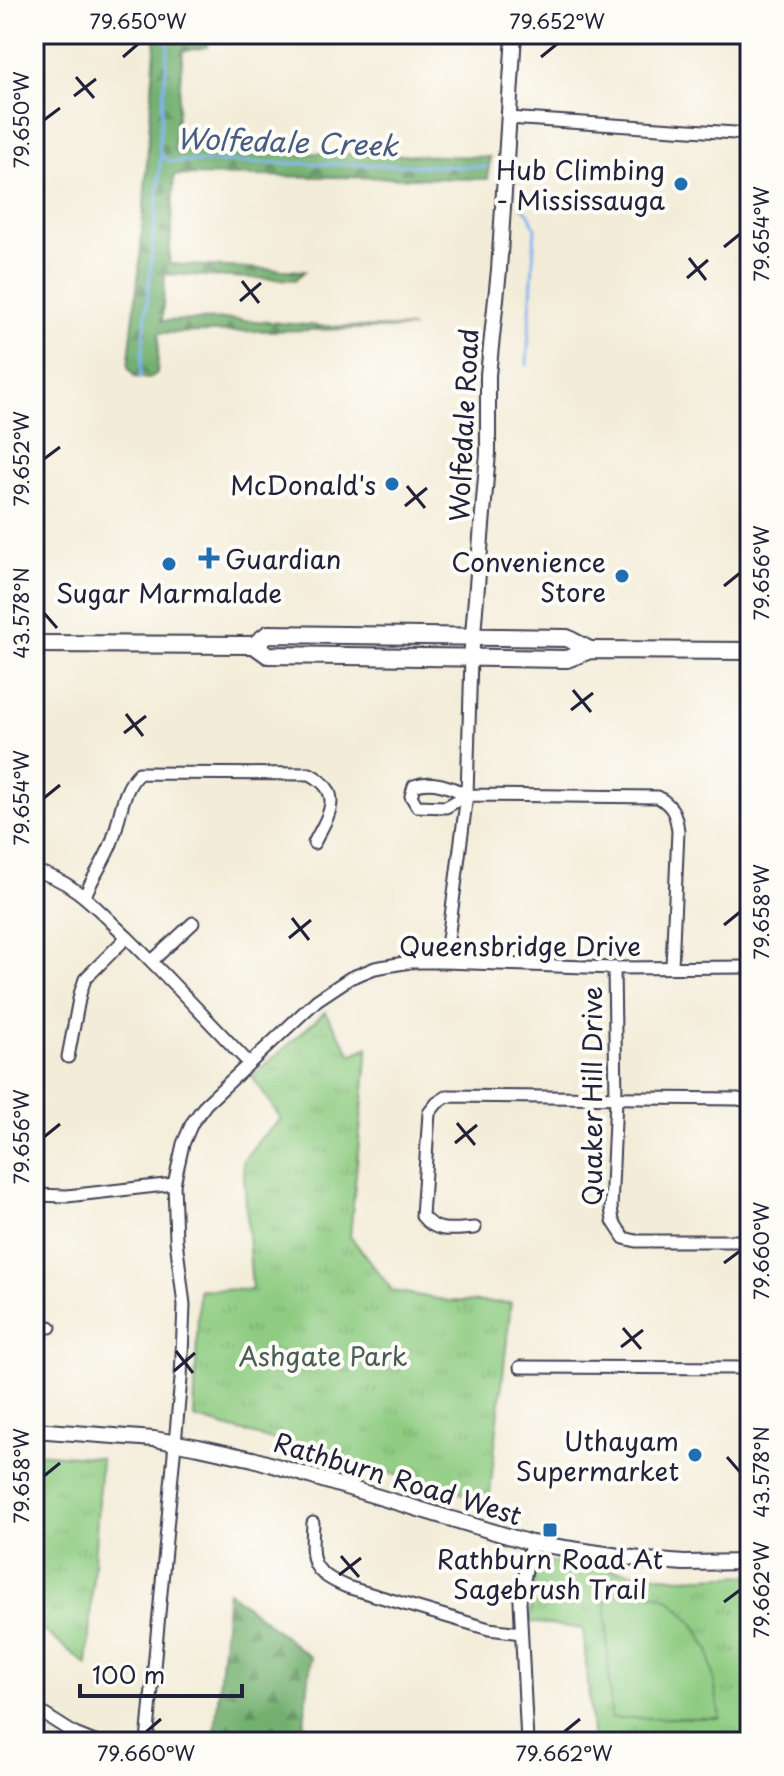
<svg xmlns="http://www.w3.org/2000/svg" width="784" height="1776" font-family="'Playpen Sans',sans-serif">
<defs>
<pattern id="forest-firs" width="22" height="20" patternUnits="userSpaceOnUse" patternTransform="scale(2)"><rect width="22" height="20" fill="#73b070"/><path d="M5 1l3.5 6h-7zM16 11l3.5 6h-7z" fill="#5e8f5d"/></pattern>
<pattern id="park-tufts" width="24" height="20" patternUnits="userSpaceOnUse" patternTransform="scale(2)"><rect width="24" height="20" fill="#8fcc82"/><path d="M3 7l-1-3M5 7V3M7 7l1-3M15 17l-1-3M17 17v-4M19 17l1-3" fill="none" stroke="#7baf71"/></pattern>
</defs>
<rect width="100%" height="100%" fill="#fdfcf7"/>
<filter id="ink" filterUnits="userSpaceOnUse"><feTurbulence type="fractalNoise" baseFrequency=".0125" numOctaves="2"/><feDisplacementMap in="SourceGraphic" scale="16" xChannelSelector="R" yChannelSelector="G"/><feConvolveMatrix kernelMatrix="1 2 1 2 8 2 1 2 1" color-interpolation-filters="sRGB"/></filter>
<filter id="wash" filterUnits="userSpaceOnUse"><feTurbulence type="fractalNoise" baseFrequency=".006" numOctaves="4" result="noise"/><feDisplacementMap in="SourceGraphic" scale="32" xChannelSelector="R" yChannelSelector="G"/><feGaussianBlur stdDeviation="1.8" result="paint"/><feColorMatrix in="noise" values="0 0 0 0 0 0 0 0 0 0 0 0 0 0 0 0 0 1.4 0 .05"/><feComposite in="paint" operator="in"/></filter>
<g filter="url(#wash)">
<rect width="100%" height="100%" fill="#f3ecd8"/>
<g fill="url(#forest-firs)" stroke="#4a6956" stroke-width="2">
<path d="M156,34h53l-2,13 -24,4 -9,99 316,7 -2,22 -314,-4 -5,89 136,7 -10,9 -130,-6 -3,47 69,-2 88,7 94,2 -254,5 -2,40 -8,6 -14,-2 -7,-10 12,-106z"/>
<path d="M228,1591l83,67 -9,84h-88z"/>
</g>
<g fill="url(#park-tufts)" stroke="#58775e" stroke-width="2">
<path d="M325,1012l27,43 16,-8 -18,189 43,55 56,10 62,2 -22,198 -295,-83 5,-129 53,1 -9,-129 16,-21 22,-21 -29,-42z"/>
<path d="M34,1453l67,5 -14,207 -53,-42z"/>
<path d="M536,1560l144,18 70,-3v161l-41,-2 -21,8h-95l-10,-113 -54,-7z"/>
</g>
<path fill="#8fcc82" stroke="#58775e" stroke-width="2" d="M605,1588l35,2 30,9 24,25 15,26 11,68h-109z"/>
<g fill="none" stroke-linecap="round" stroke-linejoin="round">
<g stroke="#7fb3ed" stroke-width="3">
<path d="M169,34l-10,110 2,12 8,5 317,6"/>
<path d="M521,206l8,8 6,14 -8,137"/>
<path d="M140,378l21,-222"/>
</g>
</g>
</g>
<g filter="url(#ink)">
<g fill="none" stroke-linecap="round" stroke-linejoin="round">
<g stroke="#414053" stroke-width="15">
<g id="minor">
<path d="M508,118l242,16"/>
<path d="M467,795l-21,12 -29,-1 -6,-10 3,-10c18,-7 37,1 53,9l191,2c15,9 18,17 20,34l-6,135"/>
<path d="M34,871c39,8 66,41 94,67 41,40 80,83 120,124"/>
<path d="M85,896c7,-18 19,-34 26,-52 10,-24 9,-52 28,-71l171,1c35,19 19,40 4,69"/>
<path d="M152,961l41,-38"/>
<path d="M445,962l22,-167 4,-137"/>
<path d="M614,968l2,131 -5,109 2,13 11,17 12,3h114"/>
<path d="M68,1057l12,-63 5,-15 42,-42"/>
<path d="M34,1195l33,1 107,-12"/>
<path d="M475,1228c-21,1 -39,6 -53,-12l7,-103 8,-10 11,-7 290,3 12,3"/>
<path d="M34,1327h16"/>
<path d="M520,1367l230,1"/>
<path d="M313,1523c-2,38 -4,48 34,64l142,42 32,4"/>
<path d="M34,1708l41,26 20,8"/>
<path d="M147,1742l34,-363 3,-74 -8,-65 -2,-56 9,-40 9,-21 14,-19 111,-104 33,-22 25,-10 35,-6h35l169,6 136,-1"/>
<path d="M527,1742l-7,-141 11,-58"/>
</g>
</g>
<g stroke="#414053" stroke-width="18">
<g id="tertiary">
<path d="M471,658l17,-205v-78l11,-105 15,-236"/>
<path d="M34,1430l120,9 45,8 54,12 278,84 115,17 38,3 66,-1"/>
</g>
</g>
<g stroke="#414053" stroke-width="20">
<g id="secondary">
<path d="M34,644l220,1 14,10 299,4 23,-9 160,1"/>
<path d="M254,645l14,-11 299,4 23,12"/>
</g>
</g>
<use href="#minor" stroke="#fff" stroke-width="11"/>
<use href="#tertiary" stroke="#fff" stroke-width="14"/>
<use href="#secondary" stroke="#fff" stroke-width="16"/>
</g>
</g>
<path fill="none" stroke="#22223b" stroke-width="3" d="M123,57l15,-13M541,57l16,-13M76,77l18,21M74,96l22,-17M44,120l16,-12M724,247l16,-13M689,258l17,22M687,278l21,-18M242,281l17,22M240,301l21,-18M44,459l16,-12M407,486l18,22M405,506l22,-18M724,586l16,-13M44,613l13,15M573,690l18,22M571,710l22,-17M126,714l17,22M124,733l22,-17M44,798l16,-13M292,918l17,22M724,925l16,-13M289,938l22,-18M457,1123l18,22M44,1137l16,-13M455,1143l22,-18M724,1263l16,-12M623,1328l18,21M621,1347l22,-17M176,1351l17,22M174,1371l21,-18M727,1457l13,15M44,1476l16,-13M341,1556l18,21M339,1575l22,-17M724,1602l16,-12M146,1732l15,-13M564,1732l16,-13"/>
<g fill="#1f6fb2" stroke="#fdfcf7" stroke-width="3">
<circle cx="681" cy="184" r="8"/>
<circle cx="392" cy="484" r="8"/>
<path d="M205 546h8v8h8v8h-8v8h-8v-8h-8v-8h8z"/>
<circle cx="169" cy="564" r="8"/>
<circle cx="622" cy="576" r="8"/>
<circle cx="695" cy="1455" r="8"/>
<rect x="542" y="1522" width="16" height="16" rx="4"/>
</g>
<g text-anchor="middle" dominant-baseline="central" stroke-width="8" stroke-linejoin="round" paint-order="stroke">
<g font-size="26" fill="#22223b" stroke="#fdfcf7" text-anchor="end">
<text x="665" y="169">Hub Climbing<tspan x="665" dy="30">- Mississauga</tspan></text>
<text x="376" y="484">McDonald's</text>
<text x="225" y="558" text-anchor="start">Guardian</text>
<text x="606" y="561">Convenience<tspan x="606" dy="30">Store</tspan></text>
<text x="169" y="592" text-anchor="middle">Sugar Marmalade</text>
<text x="679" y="1440">Uthayam<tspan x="679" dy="30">Supermarket</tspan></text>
<text x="550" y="1558" text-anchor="middle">Rathburn Road At<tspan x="550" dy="30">Sagebrush Trail</tspan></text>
</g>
<g font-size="26" fill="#22223b" stroke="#fdfcf7">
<text transform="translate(463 425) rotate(-87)">Wolfedale Road</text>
<text x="520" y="945">Queensbridge Drive</text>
<text transform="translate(591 1096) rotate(-90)">Quaker Hill Drive</text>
<text transform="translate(398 1478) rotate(17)">Rathburn Road West</text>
</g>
<g font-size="26" fill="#485e54" stroke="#fdfcf7">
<text x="323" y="1355">Ashgate Park</text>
</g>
<g font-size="28" font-style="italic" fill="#475c82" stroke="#fdfcf7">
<text transform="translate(287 141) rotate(2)">Wolfedale Creek</text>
</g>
</g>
<rect width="784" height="1776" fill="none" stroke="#fdfcf7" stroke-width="88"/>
<path d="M80 1684v12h162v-12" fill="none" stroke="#22223b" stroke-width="4"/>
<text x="92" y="1684" font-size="24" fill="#22223b" stroke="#fdfcf7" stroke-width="6" paint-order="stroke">100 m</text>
<rect x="44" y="44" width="696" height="1688" fill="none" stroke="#22223b" stroke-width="3"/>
<g font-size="20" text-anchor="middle" fill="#22223b">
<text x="138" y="29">79.650°W</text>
<text x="557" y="29">79.652°W</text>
<text transform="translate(22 120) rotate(-90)" y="7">79.650°W</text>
<text transform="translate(762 234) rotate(-90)" y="7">79.654°W</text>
<text transform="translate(22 459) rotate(-90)" y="7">79.652°W</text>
<text transform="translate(762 573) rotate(-90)" y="7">79.656°W</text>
<text transform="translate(22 613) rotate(-90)" y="7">43.578°N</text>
<text transform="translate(22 798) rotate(-90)" y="7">79.654°W</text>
<text transform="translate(762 912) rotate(-90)" y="7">79.658°W</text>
<text transform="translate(22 1137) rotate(-90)" y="7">79.656°W</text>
<text transform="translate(762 1251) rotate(-90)" y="7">79.660°W</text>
<text transform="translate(762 1472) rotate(-90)" y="7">43.578°N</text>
<text transform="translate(22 1476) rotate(-90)" y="7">79.658°W</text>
<text transform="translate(762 1590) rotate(-90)" y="7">79.662°W</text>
<text x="146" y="1761">79.660°W</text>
<text x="564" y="1761">79.662°W</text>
</g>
</svg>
